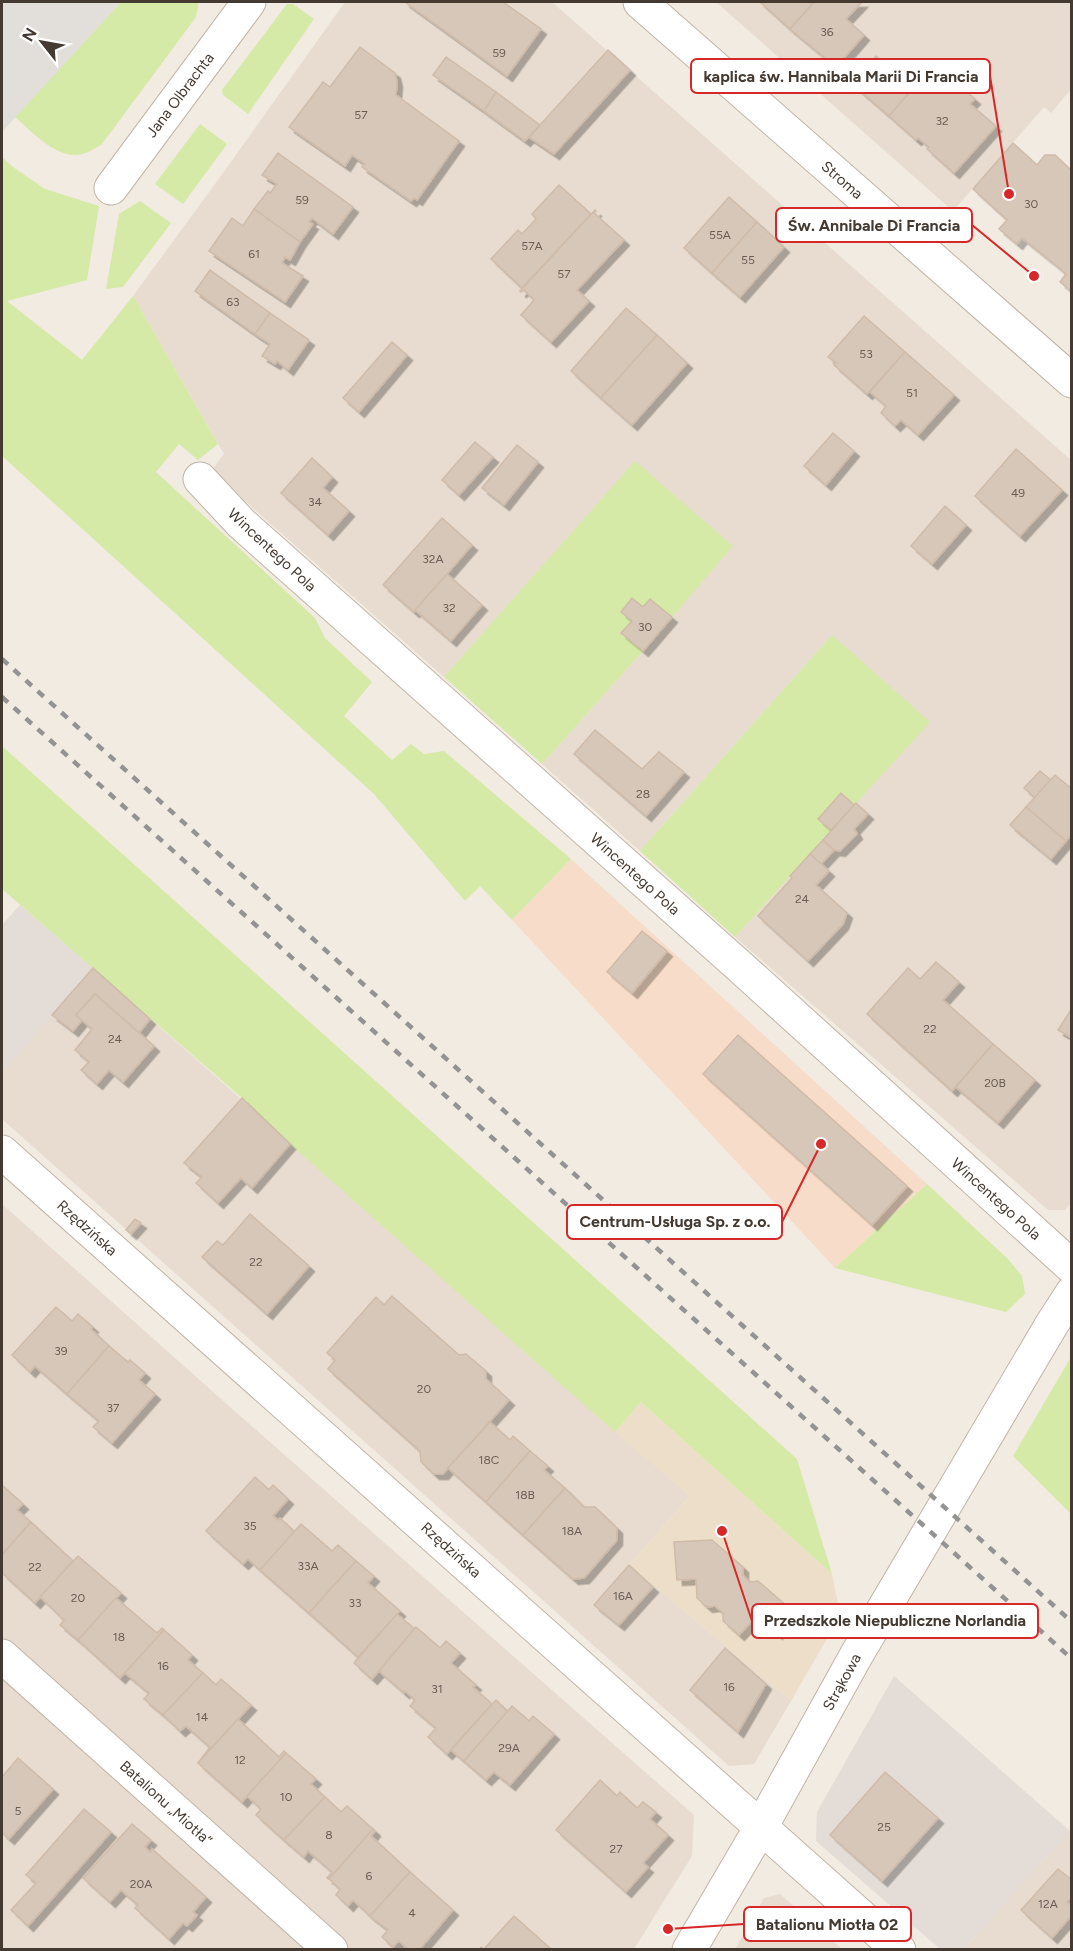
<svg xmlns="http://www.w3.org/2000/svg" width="1073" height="1951" font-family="Figtree,sans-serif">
<defs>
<filter id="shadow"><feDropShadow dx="5.5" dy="5.5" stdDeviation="0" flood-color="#0004"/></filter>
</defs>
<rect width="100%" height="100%" fill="#f2ebe1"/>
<g fill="#e7dccf">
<path d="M345,2h207l519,458v743l-6,7h-17l-313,-273 88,-97 9,-205 -192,216 -98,-87 101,-113 89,-105 -97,-84 -191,215 -233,-206 13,-17 -91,-158 85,-116z"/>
<path d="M716,2h355v87l-20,24 -7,-6 -91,104z"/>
<path d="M93,968l597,528 -61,69 162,136 -37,63 -25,2 -727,-647v-46z"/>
<path d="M2,1204l228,203 464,408 -2,41 -58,93h-632z"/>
<path d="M1070,1831l1,1v117l-108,1z"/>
<path d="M780,1894l62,55h-107l29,-51z"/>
</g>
<path fill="#f7ddc9" d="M571,859l356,325 -92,84 -323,-348z"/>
<g fill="#e4dcd7">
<path d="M20,905l73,63 -91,105v-148z"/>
<path d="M894,1676l176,155 -107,119 -23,-1 -124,-108 1,-29z"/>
</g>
<path fill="#eddec9" d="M641,1402l191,172 7,35 -4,4v12l-44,76 -162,-136 61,-69 -75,-64z"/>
<g fill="#d5eaa6">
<path d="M121,2h78l-3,15 -94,127c-8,5 -17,11 -27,11 -22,0 -44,-24 -60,-38z"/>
<path d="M287,4h6l21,15 -66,95 -25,-19 -1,-5z"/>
<path d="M200,124l27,20 -44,60 -28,-20z"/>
<path d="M2,157l11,10 32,22 54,17 -12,74 -80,21 75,59 51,-64 85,148 -20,16 -19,-16 -23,28 159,146 10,20 47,44 -28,34 48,44 19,-16 13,10 20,-3 127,108 -59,61 -32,-34 -15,15 -91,-107 -372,-338z"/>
<path d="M140,201l31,22 -48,64 -17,2 13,-75z"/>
<path d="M635,461l98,85 -90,105 -101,113 -98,-87z"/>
<path d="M832,635l98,87 -195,215 -95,-86z"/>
<path d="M2,746l795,713 35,115 -191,-172 -26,30 -325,-288 -48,-46 -240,-209z"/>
<path d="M927,1184l81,75 14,17 3,18 -19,18 -171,-44z"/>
<path d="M1071,1357v157l-58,-58z"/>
</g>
<path fill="#e2deda" d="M4,2h117l-119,130v-127z"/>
<g fill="#d7c7b9" stroke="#d0bba8" stroke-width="1.5" filter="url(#shadow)">
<path d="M405,2h98l38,27 -34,47z"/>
<path d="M760,2h54l-24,27z"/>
<path d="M814,2h48l-16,17 18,16 -28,32 -46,-38z"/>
<path d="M360,47l35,26 2,9 -1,13 63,46 -42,59 -3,-2 -3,3 -49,-34 3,-3 -13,-9 -7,11 -56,-39 34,-45 7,5z"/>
<path d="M608,50l22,20 -76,84 -25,-17z"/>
<path d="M876,56l37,33 -24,27 -37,-32z"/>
<path d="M446,57l50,35 -12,19 -51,-36z"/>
<path d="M930,69l26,23 4,-6 15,13 -5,5 26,22 -42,47 -27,-24 2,-2 -11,-9 -2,2 -27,-24z"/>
<path d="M496,92l44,33 -15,16 -41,-30z"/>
<path d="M1013,143l24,22 8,-10h10l17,16v121l-12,-10 6,-8 -14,-12 -30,-24 -5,6 -18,-15 8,-9 -34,-31z"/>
<path d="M278,153l75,54 -20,27 -21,-16 -3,4 4,2 -13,18 -46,-33 14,-18 2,2 7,-9 -15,-9z"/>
<path d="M559,185l32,29 -69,74 -31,-29 27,-29 4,4 14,-15 -4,-5z"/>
<path d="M729,197l28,25 -45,51 -28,-25z"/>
<path d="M254,209l46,33 -10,18 -5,-3 -3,6 21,13 -18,26 -76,-51 23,-33 11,8z"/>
<path d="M595,210l1,1 -2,2 30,27 -47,50 12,11 -38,41 -30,-27 13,-15 -10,-10 -3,2 -1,-1z"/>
<path d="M757,222l27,25 -44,50 -28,-24z"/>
<path d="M210,270l60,43 -15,21 -60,-43z"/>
<path d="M626,308l31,27 -56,63 -30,-27z"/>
<path d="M270,313l39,27 -21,30 -11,-9 -2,3 -13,-8 8,-12 -15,-10z"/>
<path d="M864,316l41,36 -38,42 -33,-29 2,-2 -8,-6z"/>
<path d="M657,335l30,28 -55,62 -31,-27z"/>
<path d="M392,342l15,13 -48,57 -16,-14z"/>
<path d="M905,352l49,43 -36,40 -17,-15 -6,6 -14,-13 5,-7 -16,-14z"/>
<path d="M833,433l21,18 -28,34 -22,-19z"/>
<path d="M475,442l18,15 -34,38 -17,-15z"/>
<path d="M517,445l21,17 -34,43 -22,-17z"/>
<path d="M1016,449l46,41 -42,46 -45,-40z"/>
<path d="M312,458l20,19 -9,11 26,23 -21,24 -47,-42z"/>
<path d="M945,506l21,19 -34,39 -21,-18z"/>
<path d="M442,518l30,27 -58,67 -31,-27z"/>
<path d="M447,574l35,31 -31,36 -36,-31z"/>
<path d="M632,598l11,9 7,-8 22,18 -29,34 -22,-18 11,-12 -11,-9z"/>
<path d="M595,730l47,39 17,-17 25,20 -38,44 -72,-62z"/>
<path d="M1040,771l11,9 -16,18 -11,-10z"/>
<path d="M1055,775l17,14v45l-6,7 -40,-34z"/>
<path d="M841,793l13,12 -23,25 -13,-11z"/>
<path d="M856,803l12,11 -14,15 3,5 -17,17 -6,-1 -11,-10z"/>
<path d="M1026,807l40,34 -15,18 -41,-34z"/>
<path d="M823,840l11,10 -13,14 -11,-10z"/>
<path d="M810,854l19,17 -13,14 31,28 -4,11 -35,37 -50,-45 34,-38 -2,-2z"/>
<path d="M642,931l25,20 -35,42 -25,-21z"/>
<path d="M936,962l23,20 -16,18 50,44 -41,47 -85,-77 41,-46 12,11z"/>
<path d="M93,968l57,51 -11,14 -44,-39 -19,21 6,5 -9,11 -21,-16z"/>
<path d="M95,994l59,52 -31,36 -14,-12 -12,14 -16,-14 8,-8 -14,-12 17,-21 -16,-14z"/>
<path d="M1072,1008v30l-14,-8z"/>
<path d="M738,1035l169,151 -35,39 -169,-151z"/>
<path d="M993,1044l42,36 -37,43 -42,-36z"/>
<path d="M242,1098l48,46 -38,44 -11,-10 -23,25 -22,-20 6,-6 -18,-14z"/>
<path d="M250,1214l59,52 -42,48 -65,-57 15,-16 6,4z"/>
<path d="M135,1219l6,4 -10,11 -5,-4z"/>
<path d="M392,1296l67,59 7,-1 20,17v8l23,21 -66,74h-9l-13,-12 -1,-11 -92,-82 7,-9 -8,-7 49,-56 8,8z"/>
<path d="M56,1307l16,14 6,-7 15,13 -2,2 18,17 -42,48 -32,-28 -5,6 -18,-17z"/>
<path d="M109,1346l19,16 2,-2 15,13 -6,7 16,14 -43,49 -19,-16 6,-6 -32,-27z"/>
<path d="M490,1422l20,18 3,-4 17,15 -44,51 -38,-34z"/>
<path d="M530,1451l18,15 -4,4 21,18 -42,47 -37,-33z"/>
<path d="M255,1477l14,13 4,-5 15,14 -15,17 5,4 2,-2 15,14 -35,38 -12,-11 -5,5 -37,-33z"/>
<path d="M2,1485l21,19 -6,6 14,12 -29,33z"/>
<path d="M565,1488l19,19h11l22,21v12l-33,38 -11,1 -50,-44z"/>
<path d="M31,1522l42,39 -38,42 -33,-30v-18z"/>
<path d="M301,1524l31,27 6,-6 18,16 -47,52 -49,-43z"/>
<path d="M712,1540l31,27v8l7,7 8,-1 37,32 -18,21 -17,-15 -7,1 -14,15 -16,-14v-8l-8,-7 -8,1 -10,-9 -1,-19 -19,1 -3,-38z"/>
<path d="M78,1556l43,37 -43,47 -18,-15 4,-5 -24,-23z"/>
<path d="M356,1561l18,15 -6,7 32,28 -42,46 -49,-44z"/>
<path d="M629,1565l24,22 -34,38 -25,-20z"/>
<path d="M116,1598l41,35 5,-5 2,2 -44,48 -42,-38z"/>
<path d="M397,1614l18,15 -43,50 -18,-16z"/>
<path d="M416,1627l24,21 6,-7 14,12 -9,10 25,22 -3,2 19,17 -45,50 -19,-17 8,-9 -26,-22 5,-6 -10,-9 -1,2 -25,-22z"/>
<path d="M164,1630l28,25 -4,5 15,13 -40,42 -19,-16 5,-6 -24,-20z"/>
<path d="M725,1648l41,36 -28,48 -48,-42z"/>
<path d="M203,1673l13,12 5,-6 30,26 -53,58 12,-16 -24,-21 -6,5 -17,-16z"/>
<path d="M496,1700l12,12 -44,49 -13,-11z"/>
<path d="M512,1706l17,15 4,-5 21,18 -44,51 -16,-13 -8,8 -22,-19z"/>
<path d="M238,1719l41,38 5,-6 2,2 -44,49 -44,-39z"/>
<path d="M286,1753l30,26 -5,5 14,13 -41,43 -28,-25 5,-6 -14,-13z"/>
<path d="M18,1758l35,31 -44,50 -7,-6v-56z"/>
<path d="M885,1772l53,46 -56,63 -52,-46z"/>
<path d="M600,1780l17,16 3,-4 17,16 6,-6 13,10 -6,7 18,16 -25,28 5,4 -22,25 -70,-62z"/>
<path d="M325,1797l16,15 6,-6 26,23 -44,50 -2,-1 5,-6 -24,-21 -4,6 -20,-17z"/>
<path d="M84,1809l27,23 -83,94 -17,-16 25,-27 -10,-8z"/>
<path d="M132,1824l19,16 -6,7 5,5 2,-3 54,48 -13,15 4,3 -10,11 -4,-3 -14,16 -34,-31 3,-3 -17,-15 -11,12 -27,-24z"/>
<path d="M373,1829l2,2 -4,5 39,36 -40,44 -17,-16 -5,6 -12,-11 4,-6 -11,-10z"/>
<path d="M1058,1869l14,11v17l-5,5 5,4v9l-20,23 -31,-28z"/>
<path d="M410,1872l43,38 -34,40h-10l-10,-9 -6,6 -11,-10 6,-7 -18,-14z"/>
<path d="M514,1916l38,34h-73l2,-3 3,2z"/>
</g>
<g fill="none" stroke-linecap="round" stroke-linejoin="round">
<g stroke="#c1b4a6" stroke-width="35">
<g id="minor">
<path d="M111,188l138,-186"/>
<path d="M200,479l41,44 496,441 335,303"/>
<path d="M2,1152l897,798"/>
<path d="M2,1656l329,294"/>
</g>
</g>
<g stroke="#c1b4a6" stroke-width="35">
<g id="tertiary">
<path d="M640,2l432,379"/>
<path d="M689,1950l72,-123 96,-173 195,-330 20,-31"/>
</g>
</g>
<use href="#minor" stroke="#fff" stroke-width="33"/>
<use href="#tertiary" stroke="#fff" stroke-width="33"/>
<g stroke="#939393" stroke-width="4.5" stroke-dasharray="8 8" stroke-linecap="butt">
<path d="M2,659l1070,963"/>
<path d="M2,697l1070,962"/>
</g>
</g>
<g text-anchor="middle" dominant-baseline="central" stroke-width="5" stroke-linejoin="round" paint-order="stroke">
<g font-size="12" fill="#695d54">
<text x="827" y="32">36</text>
<text x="499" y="53">59</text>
<text x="361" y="115">57</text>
<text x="942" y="121">32</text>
<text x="302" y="200">59</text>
<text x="1031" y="204">30</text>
<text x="720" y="235">55A</text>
<text x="532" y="246">57A</text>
<text x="254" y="254">61</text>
<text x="748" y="260">55</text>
<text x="564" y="274">57</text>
<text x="233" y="302">63</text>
<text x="866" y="354">53</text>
<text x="912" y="393">51</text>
<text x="1018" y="493">49</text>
<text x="315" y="502">34</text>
<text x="433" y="559">32A</text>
<text x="449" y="608">32</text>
<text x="645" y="627">30</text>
<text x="643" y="794">28</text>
<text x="802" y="899">24</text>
<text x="930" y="1029">22</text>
<text x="115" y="1039">24</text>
<text x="995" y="1083">20B</text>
<text x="256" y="1262">22</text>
<text x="61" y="1351">39</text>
<text x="424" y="1389">20</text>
<text x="113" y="1408">37</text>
<text x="489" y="1460">18C</text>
<text x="525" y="1495">18B</text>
<text x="250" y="1526">35</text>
<text x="572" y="1531">18A</text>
<text x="308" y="1566">33A</text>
<text x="35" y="1567">22</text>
<text x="623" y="1596">16A</text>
<text x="78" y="1598">20</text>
<text x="355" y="1603">33</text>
<text x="119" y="1637">18</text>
<text x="163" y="1666">16</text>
<text x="729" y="1687">16</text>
<text x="437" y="1689">31</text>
<text x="202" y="1717">14</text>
<text x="509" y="1748">29A</text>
<text x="240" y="1760">12</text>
<text x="286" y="1797">10</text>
<text x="18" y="1811">5</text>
<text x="884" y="1827">25</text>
<text x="329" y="1835">8</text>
<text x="616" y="1849">27</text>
<text x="369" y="1876">6</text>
<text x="141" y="1884">20A</text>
<text x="1048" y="1904">12A</text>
<text x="412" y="1913">4</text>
</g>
<g font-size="15" fill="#443a32" stroke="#fff">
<text transform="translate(180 95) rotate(-53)">Jana Olbrachta</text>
<text transform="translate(842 180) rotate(41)">Stroma</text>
<text transform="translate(272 550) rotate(43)">Wincentego Pola</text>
<text transform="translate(635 874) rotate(42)">Wincentego Pola</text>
<text transform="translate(996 1199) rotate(42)">Wincentego Pola</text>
<text transform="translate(87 1228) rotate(42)">Rzędzińska</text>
<text transform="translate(451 1550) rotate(42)">Rzędzińska</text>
<text transform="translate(842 1682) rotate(-61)">Strąkowa</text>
<text transform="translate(166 1803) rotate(42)">Batalionu „Miotła”</text>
</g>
</g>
<path fill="none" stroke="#d62828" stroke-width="2" d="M1009 194L990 76M1034 276L972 225M821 1144L782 1222M722 1531L752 1621M668 1929L744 1924"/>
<g fill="#d62828" stroke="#fff" stroke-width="2">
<circle cx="1009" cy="194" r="6"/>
<circle cx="1034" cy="276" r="6"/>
<circle cx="821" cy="1144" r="6"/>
<circle cx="722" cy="1531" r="6"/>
<circle cx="668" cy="1929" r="6"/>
</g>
<g fill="#fff" stroke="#d62828" stroke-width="2">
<rect x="691" y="59" width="299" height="34" rx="6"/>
<rect x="776" y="208" width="196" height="34" rx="6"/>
<rect x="567" y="1205" width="215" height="34" rx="6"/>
<rect x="752" y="1604" width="286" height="34" rx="6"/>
<rect x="744" y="1907" width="167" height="34" rx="6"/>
</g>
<g font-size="16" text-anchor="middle" font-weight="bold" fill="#443a32">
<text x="841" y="82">kaplica św. Hannibala Marii Di Francia</text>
<text x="874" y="231">Św. Annibale Di Francia</text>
<text x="675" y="1227">Centrum-Usługa Sp. z o.o.</text>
<text x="895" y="1626">Przedszkole Niepubliczne Norlandia</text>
<text x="827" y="1930">Batalionu Miotła 02</text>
</g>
<rect width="1073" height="1951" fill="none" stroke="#443a32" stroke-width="6"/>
<g transform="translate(42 42) rotate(301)" stroke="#ffffff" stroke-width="4.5" paint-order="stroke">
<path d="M0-4.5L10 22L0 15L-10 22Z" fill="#443a32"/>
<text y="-9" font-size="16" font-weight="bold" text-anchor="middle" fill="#443a32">N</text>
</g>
</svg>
